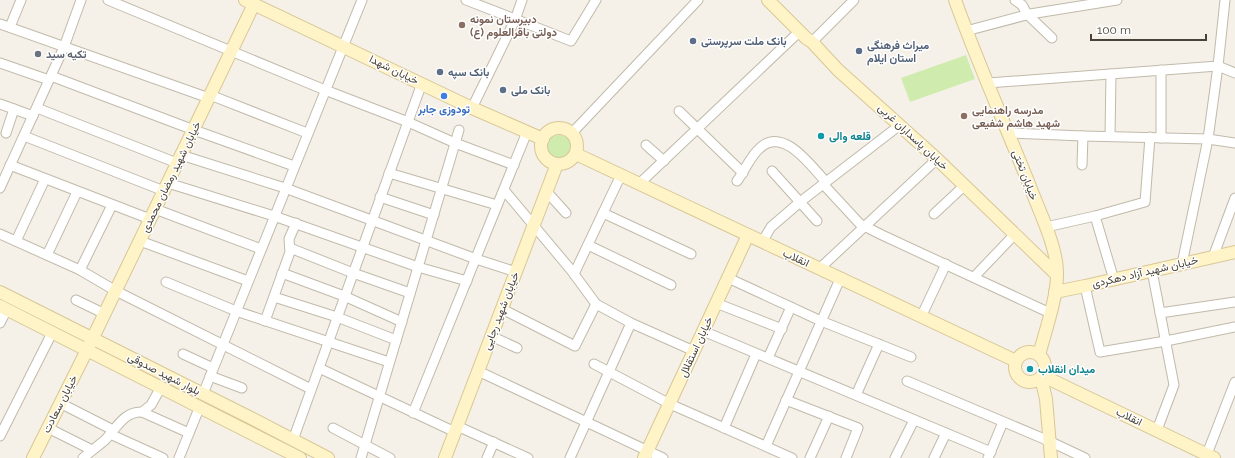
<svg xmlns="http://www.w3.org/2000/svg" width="1235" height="458" font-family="Raleway,Vazirmatn,sans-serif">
<rect width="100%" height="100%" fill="#f5f1e8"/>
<g fill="#cfecae">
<path d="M966,55l9,24 -65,23 -9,-24z"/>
<circle cx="559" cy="147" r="12"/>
</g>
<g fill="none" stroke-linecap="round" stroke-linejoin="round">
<g stroke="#c1baaa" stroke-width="11">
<g id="street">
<path d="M108,0l217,90 83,32 47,21 59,22"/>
<path d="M466,0l105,41 25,-41"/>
<path d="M1015,0l7,5 5,9 25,24"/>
<path d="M0,24l209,74"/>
<path d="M10,27l11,-27"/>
<path d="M966,31l64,-17 87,-14"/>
<path d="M812,42l42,-42"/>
<path d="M0,63l49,17"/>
<path d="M51,76l143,54 100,36"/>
<path d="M988,83l230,-17 17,7"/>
<path d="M210,95l97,38"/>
<path d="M0,104l33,12"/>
<path d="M37,108l140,55"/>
<path d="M472,108l43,-88 7,-20"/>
<path d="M679,111l64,62"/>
<path d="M6,133l8,-24"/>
<path d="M572,133l126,-133"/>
<path d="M1009,133l74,3 125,3 27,4"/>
<path d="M24,136l140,55"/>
<path d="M1110,136l1,-62"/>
<path d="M1161,138v-68"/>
<path d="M646,145l18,16"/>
<path d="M181,155l104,33 191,71 40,13"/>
<path d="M10,165l140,54"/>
<path d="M1082,165l1,-29"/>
<path d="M772,171l45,50"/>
<path d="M389,173l108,32"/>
<path d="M737,181c7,-9 14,-26 23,-33 23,-22 51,18 66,34"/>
<path d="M168,183l106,33 144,51 49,14"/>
<path d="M639,184l161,-153"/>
<path d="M823,184l37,40 22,11 168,78"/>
<path d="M0,188l64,-141 17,-47"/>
<path d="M504,190l67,80 25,34 35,19 63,28"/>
<path d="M547,192l19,21"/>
<path d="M380,197l54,18"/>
<path d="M155,209l106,40"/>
<path d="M603,213l88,41"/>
<path d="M934,214l31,-29"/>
<path d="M1095,216l19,64"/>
<path d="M1046,227l49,-11 50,-14 5,-65"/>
<path d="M0,234l80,36 36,21 195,98"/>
<path d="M16,241l29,-62"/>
<path d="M140,241l108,40"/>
<path d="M762,242l9,-15 29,-25 100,-77"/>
<path d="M588,245l83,40"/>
<path d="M290,248l63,25 57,20"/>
<path d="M47,255l30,-63"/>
<path d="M1213,257l22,-59"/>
<path d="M1182,264l26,-125 10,-73 7,-66"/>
<path d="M819,269l118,-110"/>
<path d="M80,270l32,-65"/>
<path d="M1152,271l22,114 -17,45"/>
<path d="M282,273l62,23 58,26"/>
<path d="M574,274l47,-99"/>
<path d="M974,277l41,-43"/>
<path d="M728,278l93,43 90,36"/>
<path d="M166,282l70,29 153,51"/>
<path d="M1085,286l15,66 66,-11 69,-14"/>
<path d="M274,297l63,20 59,23"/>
<path d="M76,300l29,14"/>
<path d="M716,303l66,26"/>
<path d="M502,309l73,37 21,-42"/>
<path d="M1160,313l75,-11"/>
<path d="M921,317l25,-53"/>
<path d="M265,321l25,-69 -1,-13 7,-16"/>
<path d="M0,323l7,-14"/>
<path d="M703,331l288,121"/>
<path d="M491,336l26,12"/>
<path d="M183,354l30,14"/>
<path d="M768,358l23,-51"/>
<path d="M594,364l76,40 122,54"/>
<path d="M319,368l136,64"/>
<path d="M478,371l185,87"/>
<path d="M210,376l32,12"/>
<path d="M907,381l142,60 36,17"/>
<path d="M203,394l159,-394"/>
<path d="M856,395l23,-51"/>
<path d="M786,400l72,28 -12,30"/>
<path d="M60,403l53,27"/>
<path d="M142,412l47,21"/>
<path d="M413,413l114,-281"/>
<path d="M457,426l71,32"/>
<path d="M48,428l44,22"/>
<path d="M333,428l57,30"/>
<path d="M724,428l32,-74"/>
<path d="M110,434l53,24"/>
<path d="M0,436l52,-103"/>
<path d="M293,440l129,-357"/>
<path d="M766,446l74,-167"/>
<path d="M1207,454l28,-72"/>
<path d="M83,458c7,-6 15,-12 22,-18 11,-11 19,-29 37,-28l9,-7 10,-18"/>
<path d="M179,458l21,-52"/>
<path d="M361,458l98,-328"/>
<path d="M487,458l7,-16"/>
<path d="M570,458l61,-135"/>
<path d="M810,458l19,-42"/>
<path d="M895,458l19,-38"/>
<path d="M934,458l12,-25"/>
<path d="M988,458l15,-36"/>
</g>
</g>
<g stroke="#d8c795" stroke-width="14">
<g id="secondary">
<path d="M245,0l227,108 71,31"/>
<path d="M768,0l38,38 6,4 26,28 99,89 120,116"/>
<path d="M955,0c23,64 51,126 76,189 9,24 27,60 26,86 0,23 -12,57 -18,80"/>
<circle cx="559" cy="146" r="18"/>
<path d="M576,154l440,207"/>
<path d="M0,292l251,126 77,40"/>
<path d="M1055,292l30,-6 150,-34"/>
<path d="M0,306l300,152"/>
<circle cx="1030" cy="367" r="15"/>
<path d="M1043,376l171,82"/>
<path d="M1041,378l5,21 5,59"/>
<path d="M33,458l54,-108 167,-346"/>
<path d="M445,458l112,-294"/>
<path d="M644,458l104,-223"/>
</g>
</g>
<use href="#street" stroke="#fff" stroke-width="9"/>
<use href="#secondary" stroke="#fff3c8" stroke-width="12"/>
</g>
<g fill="#8d6e63" stroke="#fff" stroke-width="1.5">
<circle cx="462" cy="25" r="4"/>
<circle cx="964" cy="116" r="4"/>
</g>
<g fill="#5c6f8a" stroke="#fff" stroke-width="1.5">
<circle cx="693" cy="41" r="4"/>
<circle cx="859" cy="51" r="4"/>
<circle cx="440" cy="72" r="4"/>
<circle cx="503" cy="90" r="4"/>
</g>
<circle fill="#6b7280" stroke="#fff" stroke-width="1.5" cx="38" cy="54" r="4"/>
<circle fill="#3f7fe0" stroke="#fff" stroke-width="1.5" cx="444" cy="96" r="4"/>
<g fill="#0f9aa8" stroke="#fff" stroke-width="1.5">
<circle cx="821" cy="136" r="4"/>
<circle cx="1030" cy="369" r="4"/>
</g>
<g text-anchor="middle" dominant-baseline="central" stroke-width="3" stroke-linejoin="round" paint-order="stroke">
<g font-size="11" font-weight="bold" fill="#785e54" stroke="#fff" text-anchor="start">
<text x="470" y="19">دبیرستان نمونه<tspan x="470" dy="13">دولتی باقرالعلوم (ع)</tspan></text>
<text x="972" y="110">مدرسه راهنمایی<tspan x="972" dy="13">شهید هاشم شفیعی</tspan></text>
</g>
<g font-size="11" font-weight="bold" fill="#4e5e75" stroke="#fff" text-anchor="start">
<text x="701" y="41">بانک ملت سرپرستی</text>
<text x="867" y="45">میراث فرهنگی<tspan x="867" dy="13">استان ایلام</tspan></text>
<text x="448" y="72">بانک سپه</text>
<text x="511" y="90">بانک ملی</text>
</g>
<g font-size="11" font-weight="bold" fill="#5b616d" stroke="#fff" text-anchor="start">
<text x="46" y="54">تکیه سید</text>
</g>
<g font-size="11" fill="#494236" stroke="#fff">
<text transform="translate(394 70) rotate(26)">خیابان شهدا</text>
<text transform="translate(913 137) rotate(43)">خیابان پاسداران غربی</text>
<text transform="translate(1025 175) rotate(69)">خیابان تختی</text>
<text transform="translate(171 177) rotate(-64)">خیابان شهید رمضان محمدی</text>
<text transform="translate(796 258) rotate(25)">انقلاب</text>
<text transform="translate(1145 272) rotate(-13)">خیابان شهید آزاد دهکردی</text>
<text transform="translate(501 311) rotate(-69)">خیابان شهید رجایی</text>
<text transform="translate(696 347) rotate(-65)">خیابان استقلال</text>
<text transform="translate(164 374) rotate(27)">بلوار شهید صدوقی</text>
<text transform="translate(60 404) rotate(-63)">خیابان سعادت</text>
<text transform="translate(1129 417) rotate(26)">انقلاب</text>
</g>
<g font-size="11" font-weight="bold" fill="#366cbe" stroke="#fff">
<text x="444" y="109">تودوزی جابر</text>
</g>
<g font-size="11" font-weight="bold" fill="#0d838f" stroke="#fff" text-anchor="start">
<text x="829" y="136">قلعه والی</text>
<text x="1038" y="369">میدان انقلاب</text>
</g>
</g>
<path d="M1091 34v6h115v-6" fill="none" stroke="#494236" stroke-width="2"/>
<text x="1097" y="34" font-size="12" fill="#494236" stroke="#ffffff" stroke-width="3" paint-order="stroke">100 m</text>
</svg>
